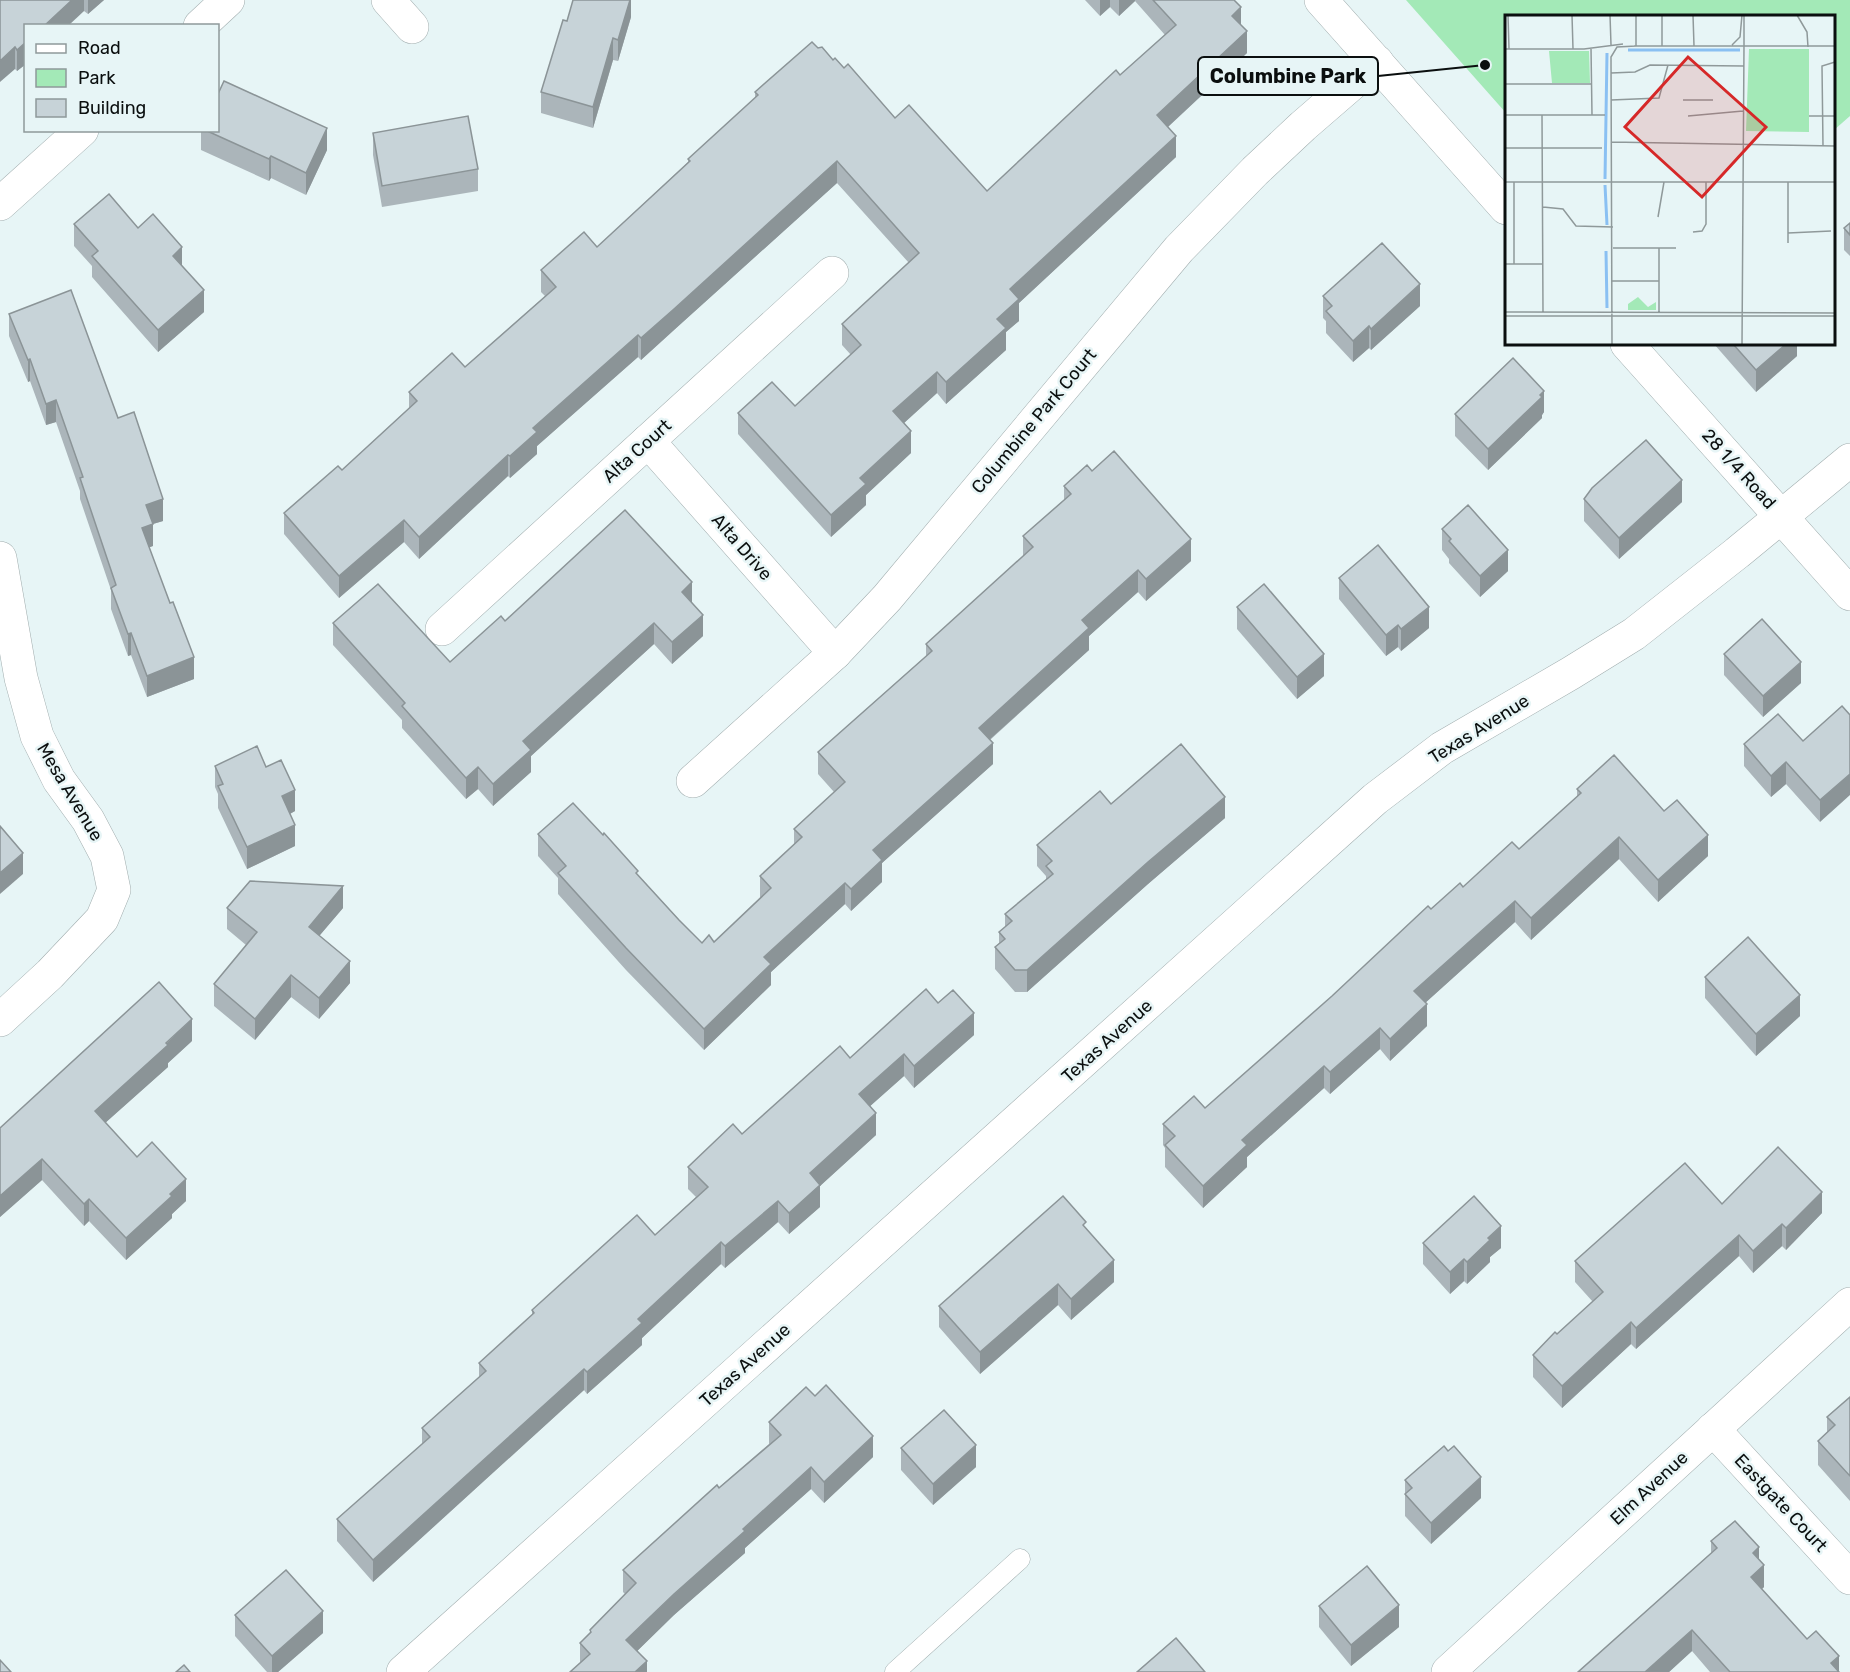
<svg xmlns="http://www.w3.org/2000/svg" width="1850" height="1672" font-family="Rubik,sans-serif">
<rect width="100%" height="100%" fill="#e7f5f6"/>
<path fill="#a3e9b7" d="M1406,0h444v116l-16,14v-114h-328v97z"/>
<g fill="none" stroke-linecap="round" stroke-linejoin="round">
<g stroke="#a2aeaf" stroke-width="21">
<path id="lane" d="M895,1672l125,-113"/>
</g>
<g stroke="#a2aeaf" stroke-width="34">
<g id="street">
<path d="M388,0l24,27"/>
<path d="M200,26l28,-26"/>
<path d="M0,204l82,-74"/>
<path d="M648,441l187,212"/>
<path d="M0,558l21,120 16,58 22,44 29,40 19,36 7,34 -12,29 -52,55 -50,46"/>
<path d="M442,629l390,-356"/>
<path d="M693,781l142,-128 52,-55 292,-349 76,-78 48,-45 74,-64"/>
<path d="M1713,1429l137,149"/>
<path d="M403,1672l972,-873 67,-51 129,-75 63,-39 103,-81 113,-93"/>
</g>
</g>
<g stroke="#a2aeaf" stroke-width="34">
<g id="secondary">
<path d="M1321,0l185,208"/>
<path d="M1627,344l223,250"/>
<path d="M1448,1672l402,-368"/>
</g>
</g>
<use href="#lane" stroke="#fff" stroke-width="20"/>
<use href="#street" stroke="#fff" stroke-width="33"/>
<use href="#secondary" stroke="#fff" stroke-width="33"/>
</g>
<g fill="#abb5ba">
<path d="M0,0h104l-16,14 -4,-3 -58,15v38l-9,7 -2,-2z"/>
<path d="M631,0v17l-13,44 -5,-1 -20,68 -52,-15v-21l26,-71z"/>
<path d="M1085,0h149l7,26 6,27 -79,74 8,30 -157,146v18l-13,11v18l-60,54 -9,-11 -33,30 7,30 -45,42v10l-35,32 -93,-103v-21l57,-7 56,-51 -9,-10v-21l67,-61 -72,-80 -163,147 -33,30 -3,-3 -101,89v8l-27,24 -2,-2 -89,83 -15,-17 -65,56 -55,-64v-21l58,-43 67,-62v-16l56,-25 80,-71 -4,-4v-22l56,-23 91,-85v-3l67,-61v-6l63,-44 26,20 51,50 92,73 133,-116 45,-40 -30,-34 -16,15 -9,-9 -10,9z"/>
<path d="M201,130h17l109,20 -21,45 -35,-17 -2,3 -68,-31z"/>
<path d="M373,133l105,36v22l-96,16 -9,-52z"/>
<path d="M1850,223v33l-6,-6v-22z"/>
<path d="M74,224l64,4 66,84 -46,40 -66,-75v-11l-18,-20z"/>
<path d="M1323,296l97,10 -49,44 -2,-2 -16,14 -27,-29v-12l-3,-3z"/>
<path d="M9,314l109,104 45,103 -10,3v22l-4,1 45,132 -47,18 -16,-42 -3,1 -17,-47v-19l-31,-91v-8l-24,-69 -10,3 -16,-44 -2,1 -19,-46z"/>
<path d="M1714,344h83v12l-41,36z"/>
<path d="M1544,412l-2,3v3l-54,52 -33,-34v-22z"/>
<path d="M1092,471l99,90 -45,40 -8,-9 -49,44v14l-99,90 3,24 -111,99v19l-31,29 -6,-7 -74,68v13l-67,65 -78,-80 -68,-76v-16l-20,-22v-22l100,41 41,45 23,23 12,-1 46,-44v-22l34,-31v-16l40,-37 -16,-18v-22l108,-96v-12l97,-88v-20l41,-36v-14z"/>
<path d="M1584,499l98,3 -63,57 -35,-38z"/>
<path d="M1442,529l66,42 -28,26 -31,-34v-4l-7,-9z"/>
<path d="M1339,578l90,50 -28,23 -3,-4 -12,9 -47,-57z"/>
<path d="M692,603l11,33 -31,28 -18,-20 -123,112v16l-38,34 -15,-17 -12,10 -64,-71v-8l-69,-75v-22l117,39 55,-41z"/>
<path d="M1237,607l87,69 -27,23 -60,-70z"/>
<path d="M1724,654l77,29 -38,34 -39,-42z"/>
<path d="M1842,706l-22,116 -34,-38 -15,13 -27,-31v-22l59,-3z"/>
<path d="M215,766l51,1 29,44 -5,3 5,32 -48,23 -29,-61v-14l-3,-7z"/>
<path d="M1577,789l87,22 44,45 -50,46 -39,-43 -88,81 -16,-18 -90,81 2,23 -37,35 -10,-12 -50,45 -6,-6 -77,69v10l-44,41 -38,-41v-19l-2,-3v-21l42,-16 226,-199 88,-60 58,-52z"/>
<path d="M1111,804l114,14 -77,66 -121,108h-12l-20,-23v-22l4,-4v-11l6,-5v-13l41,-34v-4l-9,-10v-21z"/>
<path d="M227,908h116l-24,28 31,47 -31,36 -28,-22 -36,43 -41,-34v-22l32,-39 -19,-16z"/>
<path d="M1705,977l95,39 -44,40 -51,-58z"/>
<path d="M938,1003l36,32 -60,53 -10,-12 -34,30 6,29 -56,51v21l-31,27 -11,-12 -53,46 -4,-4 -79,74v7l-55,49 -3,-4 -211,192 -36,-41v-22l85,-75v-16l57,-51v-14l53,-48v-5l123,-75 41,-38 -8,-8v-22l54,-33 108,-76z"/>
<path d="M192,1041l-24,22v4l-63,56 32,34 49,44 -14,13v4l-46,42 -37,-39 -5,5 -42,-46 -42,37v-89z"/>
<path d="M1722,1204l100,9 -36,37 -4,-4 -29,27 -14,-17 -103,93 -5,-5 -69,64 -29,-31v-22l60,-53 -18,-20v-21z"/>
<path d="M1086,1228l28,54 -43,38 -13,-15 -78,69 -41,-47v-21z"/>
<path d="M1423,1243l78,5 -11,9v5l-23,22 -3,-3 -14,13 -27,-30z"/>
<path d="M1850,1397v104l-32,-36v-24l9,-9v-15z"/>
<path d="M769,1422l104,35 -49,46 -13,-14 -66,59v5l-71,62 -37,36 10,21 -67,-9v-20l10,-9v-4l35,-36 -2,-2v-22l146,-126z"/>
<path d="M901,1448l75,19 -43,38 -32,-35z"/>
<path d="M1448,1451l33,47 -50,46 -26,-28v-36z"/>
<path d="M1711,1541l48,18 5,28 -2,2 45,50 32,33h-129l-18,-21 -23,21h-91l133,-119z"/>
<path d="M1319,1606l80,21 -48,39 -32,-39z"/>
<path d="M235,1615l88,18 -45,39h-11l-32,-36z"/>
</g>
<g fill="#8b9497">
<path d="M72,0h12v11l-16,15h-24z"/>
<path d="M88,0h16l-16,14z"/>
<path d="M630,0h1v17l-13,44v-21z"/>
<path d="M1100,0h10v7l-10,9z"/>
<path d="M1119,0h16v1l-16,15z"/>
<path d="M1241,7v22l-9,-13z"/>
<path d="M1247,31v22l-90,84v-22z"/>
<path d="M613,38v22l-20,68v-21z"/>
<path d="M26,42v22l-9,7v-21z"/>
<path d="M15,47v22l-15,13v-21z"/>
<path d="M327,128v22l-21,45v-22z"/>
<path d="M1176,136v21l-157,146v18l-13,11v18l-60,54v-22l51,-63 13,-30z"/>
<path d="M271,156v22l-2,3v-22z"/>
<path d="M837,161v22l-163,147 -33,30v-22z"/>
<path d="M182,247v22l-9,-13z"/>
<path d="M1420,284v22l-49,44v-21z"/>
<path d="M204,290v22l-46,40v-22z"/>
<path d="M1369,326v22l-16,14v-21z"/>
<path d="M638,335v22l-101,89v8l-27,24v-22l23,-28z"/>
<path d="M1786,344h11v12l-41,36v-22z"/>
<path d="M30,359v22l-2,1v-22z"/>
<path d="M937,372v21l-44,40v-22z"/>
<path d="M1544,391v21l-2,3v3l-54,52v-21z"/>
<path d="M56,400v22l-10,3v-21z"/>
<path d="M911,431v22l-45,42v10l-35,32v-22l29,-37z"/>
<path d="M508,455v21l-89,83v-22z"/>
<path d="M1682,480v22l-63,57v-21z"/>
<path d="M163,499v22l-17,5v-21z"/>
<path d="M404,520v22l-65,56v-22z"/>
<path d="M153,524v22l-11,4v-22z"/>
<path d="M1191,539v22l-45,40v-22z"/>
<path d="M1508,550v21l-28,26v-21z"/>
<path d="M1138,570v22l-49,44v14l-110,99v-21l103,-108z"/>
<path d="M692,582v22l-10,-12z"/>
<path d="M1429,607v21l-28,23v-22z"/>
<path d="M703,615v21l-31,28v-22z"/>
<path d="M654,623v21l-123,112v16l-38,34v-22l30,-43z"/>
<path d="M1398,625v22l-12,9v-21z"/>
<path d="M131,633v22l-3,1v-22z"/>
<path d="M1324,654v22l-27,23v-22z"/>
<path d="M194,657v22l-47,18v-21z"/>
<path d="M1801,662v21l-38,34v-21z"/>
<path d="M993,743v21l-111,99v19l-31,29v-22l22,-39z"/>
<path d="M1786,762v22l-15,13v-21z"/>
<path d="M478,767v22l-12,10v-21z"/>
<path d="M1850,774v21l-30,27v-22z"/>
<path d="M295,790v21l-13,7v-22z"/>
<path d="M1225,797v21l-77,66 -121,108v-22l121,-108z"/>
<path d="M295,825v21l-48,23v-22z"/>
<path d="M1708,835v21l-50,46v-22z"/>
<path d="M1619,837v22l-88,81v-22z"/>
<path d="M23,853v21l-23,20v-21z"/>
<path d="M845,883v21l-74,68v13l-67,65v-21l60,-72z"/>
<path d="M343,886v22l-34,40v-21z"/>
<path d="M1515,901v21l-101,91v-22z"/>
<path d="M350,961v22l-31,36v-21z"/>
<path d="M291,975v22l-36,43v-21z"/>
<path d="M1800,995v21l-44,40v-22z"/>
<path d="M1427,1004v22l-37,35v-22z"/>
<path d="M974,1013v22l-60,53v-22z"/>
<path d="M192,1019v22l-24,22v4l-73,65v-21z"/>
<path d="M1380,1028v21l-50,45v-22z"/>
<path d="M904,1054v22l-45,40v-22z"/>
<path d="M1324,1066v22l-77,69v10l-44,41v-22l39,-46z"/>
<path d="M876,1113v22l-56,51v21l-31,27v-21l21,-40z"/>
<path d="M42,1159v21l-42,37v-21z"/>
<path d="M186,1179v22l-14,13v4l-46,42v-22l44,-44z"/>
<path d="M1822,1192v21l-36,37v-22z"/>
<path d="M89,1199v22l-5,5v-22z"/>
<path d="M778,1201v21l-53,46v-22z"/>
<path d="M1782,1224v22l-29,27v-22z"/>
<path d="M1501,1226v22l-11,9v5l-23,22v-22l21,-24z"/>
<path d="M1739,1235v21l-103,93v-21z"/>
<path d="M721,1242v22l-79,74v7l-55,49v-22l51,-53z"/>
<path d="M1464,1259v22l-14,13v-22z"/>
<path d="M1114,1260v22l-43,38v-21z"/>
<path d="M1058,1284v21l-78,69v-22z"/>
<path d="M1631,1322v22l-69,64v-22z"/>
<path d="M584,1369v21l-211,192v-22z"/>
<path d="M873,1436v21l-49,46v-21z"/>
<path d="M976,1445v22l-43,38v-21z"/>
<path d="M811,1467v22l-66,59v5l-71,62 -48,47v-22l117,-111z"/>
<path d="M1481,1477v21l-50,46v-21z"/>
<path d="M1759,1547v22l-6,-16z"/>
<path d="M1764,1565v22l-13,12v-22z"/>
<path d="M1399,1605v22l-48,39v-21z"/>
<path d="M323,1611v22l-45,39h-6v-16z"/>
<path d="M1692,1630v21l-23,21h-24z"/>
<path d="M1839,1656v16l-8,-9z"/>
<path d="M647,1661v11h-12z"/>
</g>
<g fill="#c7d3d8" stroke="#8b9497" stroke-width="1.5">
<path d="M0,0h72l-28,26h-18v16l-9,8 -2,-3 -15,14z"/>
<path d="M573,0h57l-12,40 -5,-2 -20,69 -52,-15 22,-72 4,1z"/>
<path d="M1153,0h81l7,7 -9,9 15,15 -90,84 19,21 -166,153 9,10 -22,20 9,9 -60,54 -9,-10 -44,39 18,20 -51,47 6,6 -35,31 -93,-102 34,-31 23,24 66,-61 -19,-21 77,-71 -82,-92 -163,148 -33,29 -3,-3 -105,93 4,4 -27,24 -2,-1 -89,82 -15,-17 -65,56 -55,-63 54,-47 4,4 75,-69 -8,-9 43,-39 13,14 91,-80 -15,-17 43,-38 13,15 93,-86 -2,-2 70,-64 -3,-3 57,-50 6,6 4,-1 11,13 2,-2 9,10 4,-4 47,54 14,-13 78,86 129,-121 4,5 56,-50z"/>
<path d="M224,81l103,47 -21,45 -35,-17 -2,3 -64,-29h13v-36z"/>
<path d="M468,116l10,53 -96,17 -9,-53z"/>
<path d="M109,194l29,34 15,-14 29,33 -9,9 31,34 -46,40 -66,-74 6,-5 -24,-27z"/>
<path d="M1850,223v12l-6,-7z"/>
<path d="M1382,243l38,41 -49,45 -2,-3 -16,15 -27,-30 6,-5 -9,-10z"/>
<path d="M71,290l47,128 16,-6 29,87 -17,6 7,19 -11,4 28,75 3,-1 21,55 -47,19 -16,-43 -3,1 -17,-46 5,-3 -36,-107 3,-1 -27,-77 -10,4 -16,-45 -2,1 -19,-46z"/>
<path d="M1733,344h53l-30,26z"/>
<path d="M1513,358l31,33 -4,4 2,2 -54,52 -33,-35z"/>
<path d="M1646,440l36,40 -63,58 -35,-39 8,-11z"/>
<path d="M1114,451l77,88 -45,40 -8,-9 -56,50 7,8 -110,100 14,15 -120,107 9,10 -31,29 -6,-6 -81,74 7,7 -67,65 -78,-81 -68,-75 8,-7 -28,-32 35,-31 30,32 1,-2 34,38 -2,2 43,47 23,23 7,-8 5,7 57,-54 -11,-12 42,-39 -8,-8 51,-47 -27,-30 114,-101 -6,-7 107,-97 -10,-11 48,-42 -7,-8 23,-21 5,6z"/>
<path d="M1468,505l40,45 -28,26 -31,-35 2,-2 -9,-10z"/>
<path d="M625,510l67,72 -10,10 21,23 -31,27 -18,-19 -131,118 8,9 -38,34 -15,-17 -12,11 -64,-72 3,-3 -72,-80 45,-39 72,78 51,-46 4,5z"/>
<path d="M1378,545l51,62 -28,22 -3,-4 -12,10 -47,-57z"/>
<path d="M1264,584l60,70 -27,23 -60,-70z"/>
<path d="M1762,619l39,43 -38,34 -39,-42z"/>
<path d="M1842,706l8,9v59l-30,26 -34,-38 -15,14 -27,-32 34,-30 25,27z"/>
<path d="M1181,744l44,53 -77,65 -121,108h-12l-20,-23 10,-8 -6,-7 13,-11 -7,-7 48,-40 -7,-8 6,-5 -15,-16 63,-54 11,13z"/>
<path d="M257,746l9,21 15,-7 14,30 -13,6 13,29 -48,22 -29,-61 5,-2 -8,-18z"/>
<path d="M1614,755l50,56 13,-11 31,35 -50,45 -39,-43 -88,81 -16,-17 -101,90 13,13 -37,35 -10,-11 -50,44 -6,-6 -82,74 5,5 -44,41 -38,-41 10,-9 -12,-12 31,-28 11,12 127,-112 96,-90 3,3 29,-26 3,4 49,-45 7,7 62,-56 -4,-4z"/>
<path d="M0,826l23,27 -23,20z"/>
<path d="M250,881l93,5 -34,41 41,34 -31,37 -28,-23 -36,44 -41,-35 43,-52 -30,-24z"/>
<path d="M1748,937l52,58 -44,39 -51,-57z"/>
<path d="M159,982l33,37 -26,24 2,2 -73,66 42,46 15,-15 34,37 -16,15 2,2 -46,42 -37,-39 -5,5 -42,-45 -42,37v-68z"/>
<path d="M926,989l12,14 15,-13 21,23 -60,53 -10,-12 -45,40 17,19 -66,60 10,12 -31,28 -11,-12 -53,45 -4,-4 -83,77 4,4 -55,49 -3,-3 -211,191 -36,-41 93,-82 -8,-9 64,-57 -7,-8 55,-50 -2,-3 105,-95 18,20 53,-48 -20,-20 45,-43 9,10 98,-88 10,12z"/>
<path d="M1778,1147l44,45 -36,36 -4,-4 -29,27 -14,-16 -103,93 -5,-6 -69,64 -29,-31 22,-23 2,2 46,-42 -28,-31 110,-98 37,41z"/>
<path d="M1063,1196l23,26 -3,3 31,35 -43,39 -13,-15 -78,68 -41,-46z"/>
<path d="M1474,1196l27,30 -13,12 2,2 -23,22 -3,-3 -14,13 -27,-29z"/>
<path d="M826,1385l47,51 -49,46 -13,-15 -68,62 2,2 -71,63 -48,46 21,21 -12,11h-65l20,-18 -10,-11 11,-11 -1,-2 46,-47 -13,-13 94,-85 2,3 62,-53 -12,-13 37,-35 9,9z"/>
<path d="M1850,1397v79l-32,-35 17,-16 -8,-8z"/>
<path d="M944,1410l32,35 -43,39 -32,-36z"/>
<path d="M1444,1446l4,5 6,-5 27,31 -50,46 -26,-29 7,-6 -7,-8z"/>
<path d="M1735,1521l24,26 -6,6 11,12 -13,12 56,62 9,-8 23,25 -8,7 8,9h-109l-38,-42 -47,42h-67l139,-124 -6,-7z"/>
<path d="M1367,1566l32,39 -48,40 -32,-39z"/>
<path d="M286,1570l37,41 -51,45 -37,-41z"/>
<path d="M1176,1638l29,34h-68z"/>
<path d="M0,1660l11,12h-11z"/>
<path d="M184,1665l6,7h-14z"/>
</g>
<g text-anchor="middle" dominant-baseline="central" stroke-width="5" stroke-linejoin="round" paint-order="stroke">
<g font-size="18" fill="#0b0f0f" stroke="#e7f5f6">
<text transform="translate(1034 421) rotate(-50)">Columbine Park Court</text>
<text transform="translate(637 451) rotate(-42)">Alta Court</text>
<text transform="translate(1739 469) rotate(48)">28 1/4 Road</text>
<text transform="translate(742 547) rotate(49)">Alta Drive</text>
<text transform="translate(1479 729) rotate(-32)">Texas Avenue</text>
<text transform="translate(70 792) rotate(59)">Mesa Avenue</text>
<text transform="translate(1107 1041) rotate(-42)">Texas Avenue</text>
<text transform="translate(745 1365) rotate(-42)">Texas Avenue</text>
<text transform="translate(1649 1488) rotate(-43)">Elm Avenue</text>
<text transform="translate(1781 1503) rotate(47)">Eastgate Court</text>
</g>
</g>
<g transform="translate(1505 15)">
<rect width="330" height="330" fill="#e7f5f6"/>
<path d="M244,34h60v83l-63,-1zM44,36h40l1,32h-38zM133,282l10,10 8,-5v8h-28v-6z" fill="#a3e9b7"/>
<path fill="none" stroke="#8ac0f2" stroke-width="3" d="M123,35h112M100,164l2,-126M100,170l2,40M101,236l1,57"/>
<path fill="none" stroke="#8f999a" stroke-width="1.5" d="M3,0l1,34M67,0l1,34M105,0l1,30M131,0v31M157,0v31M188,0l1,31M292,0l10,17 1,15M227,30l8,-8 2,-22M129,31h201M239,31v-31M86,33l1,67M0,34h79l39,-5M106,58l24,-1 15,-7 94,1M0,69h86M106,85l48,-2 9,-33M178,85h30M0,100h100M37,100l1,197M183,101l55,-5M304,101h26M106,127l224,4M318,131l-1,-80 13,-4M0,133h97M0,167h330M9,167v82M38,192l20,2 13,17 37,1M153,202l6,-35M188,217l9,-1 4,-7v-42M283,218l43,-2M283,228v-61M108,233h63M0,249h38M107,266h47M0,297l330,1M154,297v-64M0,301h330M107,330l-1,-288 6,-10 19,-1M237,330l2,-300"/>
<path fill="#d62828" fill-opacity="0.15" stroke="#d62828" stroke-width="3" d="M183,42l78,70 -64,70 -77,-70z"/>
<rect width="330" height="330" fill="none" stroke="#0b0f0f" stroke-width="3"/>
</g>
<path fill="none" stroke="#0b0f0f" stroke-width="2" d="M1485 65L1378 76"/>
<circle fill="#0b0f0f" stroke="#e7f5f6" stroke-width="2" cx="1485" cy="65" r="6"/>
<rect fill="#e7f5f6" stroke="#0b0f0f" stroke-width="2" x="1198" y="57" width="180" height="38" rx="6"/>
<g font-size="20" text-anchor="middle" font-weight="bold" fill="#0b0f0f">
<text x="1288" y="83">Columbine Park</text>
</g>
<rect x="24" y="24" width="195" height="108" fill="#e7f5f6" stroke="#8f999a" stroke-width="1.5"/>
<rect x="36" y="44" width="30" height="9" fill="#ffffff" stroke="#8f999a" stroke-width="1.5"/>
<text x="78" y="54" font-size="18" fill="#0b0f0f">Road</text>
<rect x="36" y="69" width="30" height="18" fill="#a3e9b7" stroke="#8f999a" stroke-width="1.5"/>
<text x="78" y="84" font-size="18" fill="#0b0f0f">Park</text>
<rect x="36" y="99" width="30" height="18" fill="#c7d3d8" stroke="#8f999a" stroke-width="1.5"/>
<text x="78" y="114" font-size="18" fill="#0b0f0f">Building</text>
</svg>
